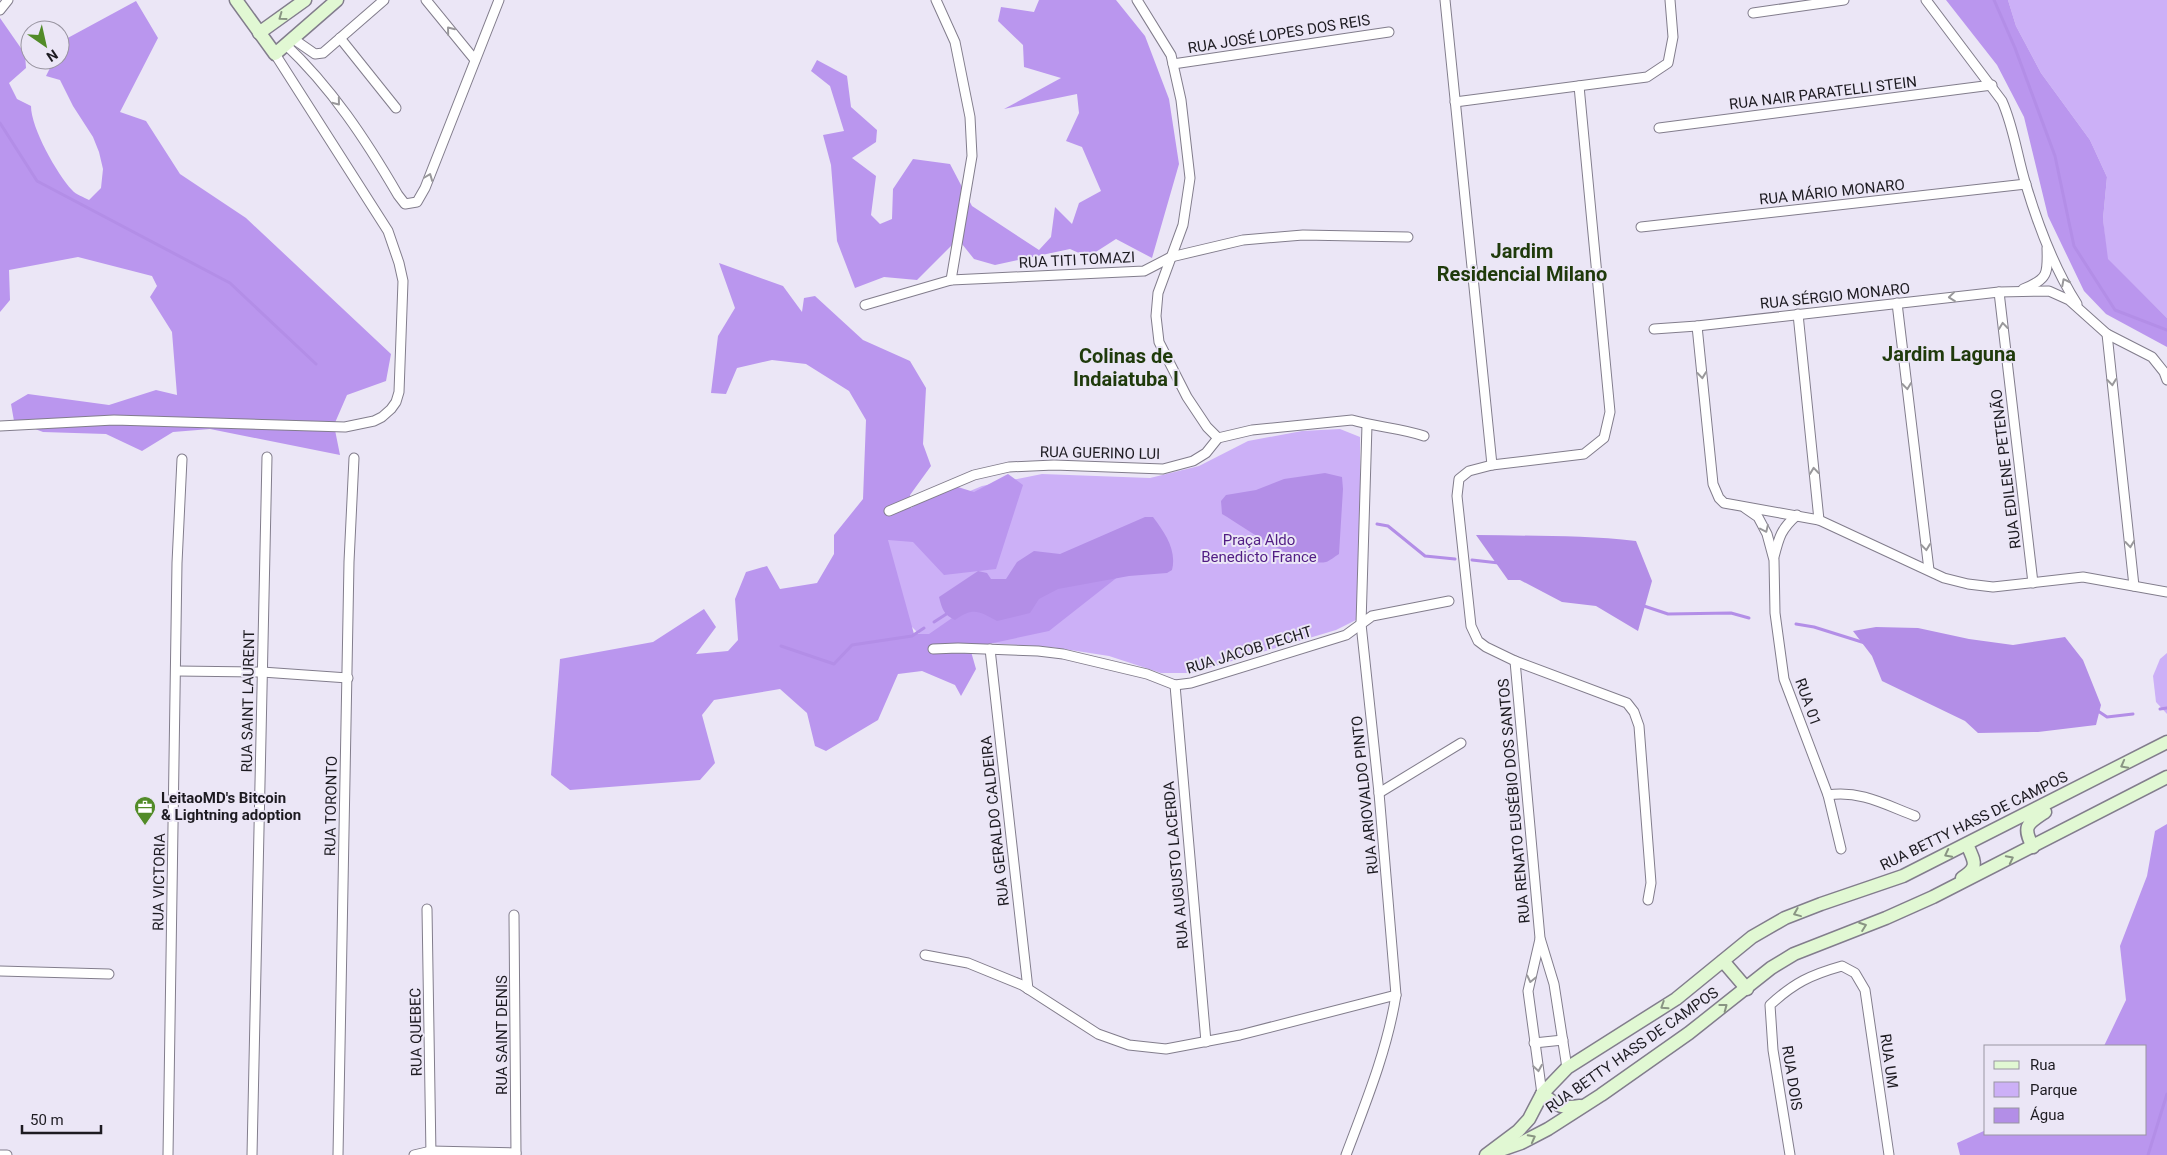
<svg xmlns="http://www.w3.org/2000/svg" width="2167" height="1155" font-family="Roboto,sans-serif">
<rect width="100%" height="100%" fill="#ebe6f6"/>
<g fill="#ccb0f7">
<path d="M2008,0h159v318l-60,-59 -4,-40 4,-42 -17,-37 -49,-67 -25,-47z"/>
<path d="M1340,429l20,8v181l-24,12 -144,43h-31l-52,-17 -58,-9 -63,-4h-60l-20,-20 -41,-89 115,-48 60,-12 108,4 49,-12 49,-25 54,-10z"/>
<path d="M2167,653v61l-11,-12 -3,-26 7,-17z"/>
</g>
<g fill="#ba96ee">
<path d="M1039,0h77l29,36 24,63 10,65 -27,94 -36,-19 -28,18 -18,-8 -75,16 -21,-6 -16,-20 -41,41 -33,-3 -29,11 -18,-47 -6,-76 -8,-30 21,-4 -14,-45 -19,-15 6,-11 30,16 4,31 26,23 -1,12 -24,16 24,18 -5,39 9,9 12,-5 1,-30 20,-30 37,5 22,42 67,44 12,-13 4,-30 17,17 7,-21 22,-12 -19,-44 -16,-6 13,-28 -2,-19 -73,15 57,-31 -37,-11 -1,-22 -25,-24 3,-14 33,5z"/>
<path d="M1946,0h62l8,26 25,47 49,67 17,37 -4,42 5,40 59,59v29l-61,-33 -22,-23 -36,-75 -24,-99 -27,-52z"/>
<path d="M136,1l22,37 -38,74 26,9 34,53 66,44 145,136 -5,27 -39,14 -13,30 6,30 -130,-26 -37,3 -31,19 -36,-17 -63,-2 -29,-11 -3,-17 17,-10 81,11 47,-15 21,5 -5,-63 -22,-35 7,-11 -5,-10 -74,-19 -69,13 1,30 -10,12v-294l25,36 1,14 -17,15 8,16 14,7c0,22 26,68 41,84 4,5 12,7 17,10l12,-12 2,-19 -4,-17 -6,-15 -20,-31 -13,-26 -14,-4 8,-16h6v-13l4,-7z"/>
<path d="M719,263l64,23 19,26 2,-14 11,-2 48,44 47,21 16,27 -3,56 8,22 -21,29 1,13 37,-24 26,8 34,-18 15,11 -27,84 -52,6 -31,-33 -25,-2 26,94h15l49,-34 80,-21 66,-7 -75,59 -79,17 6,21 -15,27 -6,-11 -33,-14 -24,3 -20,46 -52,31 -11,-5 -8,-33 -27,-24 -66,11 -12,15 13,48 -15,17 -130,10 -19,-15 9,-116 93,-17 51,-33 12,18 -20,27 32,-3 10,-11 -3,-41 11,-27 21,-6 13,23 37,-6 17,-29v-19l29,-36 3,-79 -17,-29 -43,-27 -34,-4 -35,8 -11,26 -15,-1 7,-57 17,-28z"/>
<path d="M2167,824v331h-207l-3,-12 29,-13v4h160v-88h-42l22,-46 -6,-54 27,-70 8,-45z"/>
</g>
<g fill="#b38ee7">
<path d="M1325,473l17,4 1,12 -4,65c-4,2 -9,7 -13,8 -27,6 -80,-34 -104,-48l-1,-13 5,-6 30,-5 28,-11z"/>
<path d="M1145,517h8c12,16 24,33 19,53l-5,3 -38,3 -71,13 -19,10 -9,14 -33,8c-18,-10 -24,-14 -42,-1 -11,-5 -13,-11 -16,-23l39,-26 9,2 4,6h15l11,-17 17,-11 26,3z"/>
<path d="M1476,535c53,1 107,0 160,6l16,40 -14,50 -42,-25 -34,-4 -42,-22h-12z"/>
<path d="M1876,627l42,1 51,11 44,6 52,-8 18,23 18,45 -5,20 -58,7 -60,1 -13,-12 -83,-40 -10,-25 -19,-25z"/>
</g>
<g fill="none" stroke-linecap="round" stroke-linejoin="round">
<g stroke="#b38ee7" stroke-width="3">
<path d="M1994,0l21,48 40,108 19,90 41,64 52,20"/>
<path d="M0,123l37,58 193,102 86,81"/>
<path d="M1377,524l11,2 37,30 30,3"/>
<path d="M1472,560l27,3"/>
<path d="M1641,605l27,9 63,-1 18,5"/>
<path d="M934,622l14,-9"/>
<path d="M1796,624l18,3 51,16"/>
<path d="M781,646l53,18 18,-19 60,-9 12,-8"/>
<path d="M2160,709l7,-1"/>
<path d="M2098,711l9,6 26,-3"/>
<path d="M2148,1155l19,-61"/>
</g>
<g stroke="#827d8c" stroke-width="11">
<g id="street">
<path d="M426,0l49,60"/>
<path d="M936,0l19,42 15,75 2,39 -21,124"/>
<path d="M1137,0l34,55 10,45 9,78 -7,47 -25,68 -2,23 3,26 28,55 20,30 11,11"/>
<path d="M1445,0l47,465"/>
<path d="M1926,0l76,101c12,27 15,55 24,84 12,40 28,83 51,119"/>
<path d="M0,10l8,-10"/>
<path d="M1753,13l91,-13"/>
<path d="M292,38l23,16 8,-1 61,-53"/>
<path d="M340,38l56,70"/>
<path d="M285,44c46,43 81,96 113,151l7,9 12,-2 8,-14 74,-188"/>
<path d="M1173,64l216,-32"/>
<path d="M1579,86l31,326 -6,26 -20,16 -92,11 -23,6 -10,8 -2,17 14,130 7,15 8,6 29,14 112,42 7,9 5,14 12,157 -3,17"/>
<path d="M1455,102l192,-25 21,-14 5,-26 -3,-37"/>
<path d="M1659,128l333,-43"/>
<path d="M1641,227l385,-43"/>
<path d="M2023,289c25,-10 25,-15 24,-41"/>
<path d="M1999,292l34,291"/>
<path d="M1897,303l32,267"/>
<path d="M865,305l86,-25 193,-9 27,-14 72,-17 60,-5 105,2"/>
<path d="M1798,314l21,206"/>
<path d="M1697,326l16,158 6,14 5,5 95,17 125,58 24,6 25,3 90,-10 84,15"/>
<path d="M1654,329l43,-3 302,-34 50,-1 20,9 38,34 45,23 12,15 3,8"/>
<path d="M2107,334l27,252"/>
<path d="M0,426l114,-6 231,7 29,-6 8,-4 9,-8 5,-7 3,-10 4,-111 -4,-18 -11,-32 -113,-177"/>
<path d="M1745,508l13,9 9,17 7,26 1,53 9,66 44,116 13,54"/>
<path d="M889,511l85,-36 35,-8 45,-2 109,4 30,-8 13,-8 12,-15 34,-8 100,-10c24,7 49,8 72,16"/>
<path d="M1774,557c5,-20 7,-28 23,-42"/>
<path d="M933,649l25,-1 80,3 25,3 84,20 28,11 16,-2 155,-48 26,-19 77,-15"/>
<path d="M990,649l38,340"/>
<path d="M1515,661l25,277 14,46 13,84"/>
<path d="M177,671l85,1 86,6"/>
<path d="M1175,685l31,357"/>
<path d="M1379,793l82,-50"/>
<path d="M1828,795c32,-5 58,10 87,21"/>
<path d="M427,909l4,246"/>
<path d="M514,915l2,240"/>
<path d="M1540,939l-12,52 14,103"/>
<path d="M925,955l43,8 54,22 76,49 31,11 37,4 74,-14 156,-40"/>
<path d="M0,971l109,3"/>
<path d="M1534,1043l29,-3"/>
<path d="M0,1155h7"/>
<path d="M168,1155l9,-592 5,-104"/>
<path d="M252,1155l15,-698"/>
<path d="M338,1155l11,-593 5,-104"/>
<path d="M414,1155l17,-4 85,2"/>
<path d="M1346,1155c20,-53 41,-104 50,-160l-17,-202 -18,-169 6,-199"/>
<path d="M1790,1155l-17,-105 -3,-45c24,-22 40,-30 72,-39l13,7 10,17 24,165"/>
</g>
</g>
<g stroke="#827d8c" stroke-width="15">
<g id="secondary">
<path d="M236,0l39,54 62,-54"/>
<path d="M259,33l46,-33"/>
<path d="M2033,847c-11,-21 -6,-23 12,-35"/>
<path d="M1962,878c18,-12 12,-16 5,-34"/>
<path d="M1723,961l24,28"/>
<path d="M1542,1094c15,11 18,15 38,12"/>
<path d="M1498,1151l23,-8 27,-14 53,-34 88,-62 82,-65 23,-14 92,-36 47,-21 234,-120"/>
<path d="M1486,1155l32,-24 11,-12 13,-25 25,-26 109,-69 76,-62 33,-19 36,-14 82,-28 264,-134"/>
</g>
</g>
<use href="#street" stroke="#fff" stroke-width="9"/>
<use href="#secondary" stroke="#e1f8d3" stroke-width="12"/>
</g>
<defs><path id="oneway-chevron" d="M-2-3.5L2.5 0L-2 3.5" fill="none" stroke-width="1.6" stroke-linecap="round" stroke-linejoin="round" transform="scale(1.25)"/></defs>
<g stroke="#899583">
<use href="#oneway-chevron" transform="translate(282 17) rotate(144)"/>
<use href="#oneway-chevron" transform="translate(2124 765) rotate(152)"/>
<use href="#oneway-chevron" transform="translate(1948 854) rotate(153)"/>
<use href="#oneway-chevron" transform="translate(2010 859) rotate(-27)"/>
<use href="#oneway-chevron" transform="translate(1797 913) rotate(158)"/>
<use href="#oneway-chevron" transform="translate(1863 926) rotate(-20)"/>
<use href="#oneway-chevron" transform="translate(1664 1006) rotate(147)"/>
<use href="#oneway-chevron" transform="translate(1724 1007) rotate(-37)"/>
<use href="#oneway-chevron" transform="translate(1532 1138) rotate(-28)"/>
</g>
<g stroke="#99989b">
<use href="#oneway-chevron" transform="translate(450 30) rotate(-129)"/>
<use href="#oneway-chevron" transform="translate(337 102) rotate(51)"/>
<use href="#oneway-chevron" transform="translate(429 177) rotate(-69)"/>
<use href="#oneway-chevron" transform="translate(2065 282) rotate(-117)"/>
<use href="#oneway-chevron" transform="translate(1952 297) rotate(174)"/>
<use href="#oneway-chevron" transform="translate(2003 326) rotate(-97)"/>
<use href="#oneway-chevron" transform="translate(1702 375) rotate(84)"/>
<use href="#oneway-chevron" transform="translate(2112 382) rotate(84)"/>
<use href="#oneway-chevron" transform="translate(1907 386) rotate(83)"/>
<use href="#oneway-chevron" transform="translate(1814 471) rotate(-96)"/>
<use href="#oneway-chevron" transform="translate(1765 529) rotate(65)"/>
<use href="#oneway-chevron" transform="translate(2130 544) rotate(84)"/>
<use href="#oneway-chevron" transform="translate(1926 547) rotate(83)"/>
<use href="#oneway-chevron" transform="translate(1531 979) rotate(103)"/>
<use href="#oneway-chevron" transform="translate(1538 1068) rotate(81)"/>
</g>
<defs>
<g id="office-pin" transform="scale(1.125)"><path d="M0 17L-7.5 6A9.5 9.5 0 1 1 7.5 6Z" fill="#528b28" stroke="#ebe6f6"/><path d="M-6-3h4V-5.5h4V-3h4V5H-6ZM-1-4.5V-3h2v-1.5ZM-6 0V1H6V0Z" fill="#fff"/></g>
</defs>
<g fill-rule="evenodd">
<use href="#office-pin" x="145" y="807"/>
</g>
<g text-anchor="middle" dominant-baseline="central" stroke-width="4" stroke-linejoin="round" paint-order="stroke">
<g font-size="15" fill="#1d1b21" stroke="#ebe6f6">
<text transform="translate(1279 34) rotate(-9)">RUA JOSÉ LOPES DOS REIS</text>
<text transform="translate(1823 93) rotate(-7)">RUA NAIR PARATELLI STEIN</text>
<text transform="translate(1832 192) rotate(-6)">RUA MÁRIO MONARO</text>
<text transform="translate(1077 260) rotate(-3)">RUA TITI TOMAZI</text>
<text transform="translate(1835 296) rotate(-6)">RUA SÉRGIO MONARO</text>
<text transform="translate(1100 453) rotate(1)">RUA GUERINO LUI</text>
<text transform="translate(2006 469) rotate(-97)">RUA EDILENE PETENÃO</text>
<text transform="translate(1249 650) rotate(-17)">RUA JACOB PECHT</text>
<text transform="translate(248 701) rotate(-89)">RUA SAINT LAURENT</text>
<text transform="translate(1808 702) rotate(70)">RUA 01</text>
<text transform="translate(1365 795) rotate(-96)">RUA ARIOVALDO PINTO</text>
<text transform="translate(1514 801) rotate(-95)">RUA RENATO EUSÉBIO DOS SANTOS</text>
<text transform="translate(331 806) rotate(-89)">RUA TORONTO</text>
<text transform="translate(995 821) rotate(-96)">RUA GERALDO CALDEIRA</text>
<text transform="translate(1974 821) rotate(-26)">RUA BETTY HASS DE CAMPOS</text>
<text transform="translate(1176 865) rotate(-95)">RUA AUGUSTO LACERDA</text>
<text transform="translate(159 882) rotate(-89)">RUA VICTORIA</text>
<text transform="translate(416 1032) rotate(-91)">RUA QUEBEC</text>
<text transform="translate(502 1035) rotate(-90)">RUA SAINT DENIS</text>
<text transform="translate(1632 1050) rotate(-35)">RUA BETTY HASS DE CAMPOS</text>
<text transform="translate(1889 1061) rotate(82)">RUA UM</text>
<text transform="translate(1792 1078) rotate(81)">RUA DOIS</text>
</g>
<g font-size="15" fill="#511d84" stroke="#ebe6f6">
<text x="1259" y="540">Praça Aldo<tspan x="1259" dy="17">Benedicto France</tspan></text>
</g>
<g font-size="15" font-weight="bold" fill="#1d1b21" stroke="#ebe6f6" text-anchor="start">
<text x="161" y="798">LeitaoMD's Bitcoin<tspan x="161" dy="17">&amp; Lightning adoption</tspan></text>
</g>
<g font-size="20" font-weight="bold" fill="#1f3a0b" stroke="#ebe6f6">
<text x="1522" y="251">Jardim<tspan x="1522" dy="23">Residencial Milano</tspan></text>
<text x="1949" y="354">Jardim Laguna</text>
<text x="1126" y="356">Colinas de<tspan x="1126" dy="23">Indaiatuba I</tspan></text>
</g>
</g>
<rect x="1984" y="1045" width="162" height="90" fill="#ebe6f6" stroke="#9995a1"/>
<rect x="1994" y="1061" width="25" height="8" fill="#e1f8d3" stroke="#9995a1"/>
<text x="2030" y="1070" font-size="15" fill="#1d1b21">Rua</text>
<rect x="1994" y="1082" width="25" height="15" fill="#ccb0f7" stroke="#9995a1"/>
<text x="2030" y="1095" font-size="15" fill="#1d1b21">Parque</text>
<rect x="1994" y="1108" width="25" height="15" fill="#b38ee7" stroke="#9995a1"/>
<text x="2030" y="1120" font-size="15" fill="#1d1b21">Água</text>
<g transform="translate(45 45) rotate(146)"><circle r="24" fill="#ebe6f6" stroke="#9995a1"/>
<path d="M0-4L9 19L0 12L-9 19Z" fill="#528b28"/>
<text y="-8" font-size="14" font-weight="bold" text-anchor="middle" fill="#1d1b21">N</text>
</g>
<path d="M22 1125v8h79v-8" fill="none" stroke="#1d1b21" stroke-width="2.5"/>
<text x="30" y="1125" font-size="15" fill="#1d1b21" stroke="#ebe6f6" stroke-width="4" paint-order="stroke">50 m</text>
</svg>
